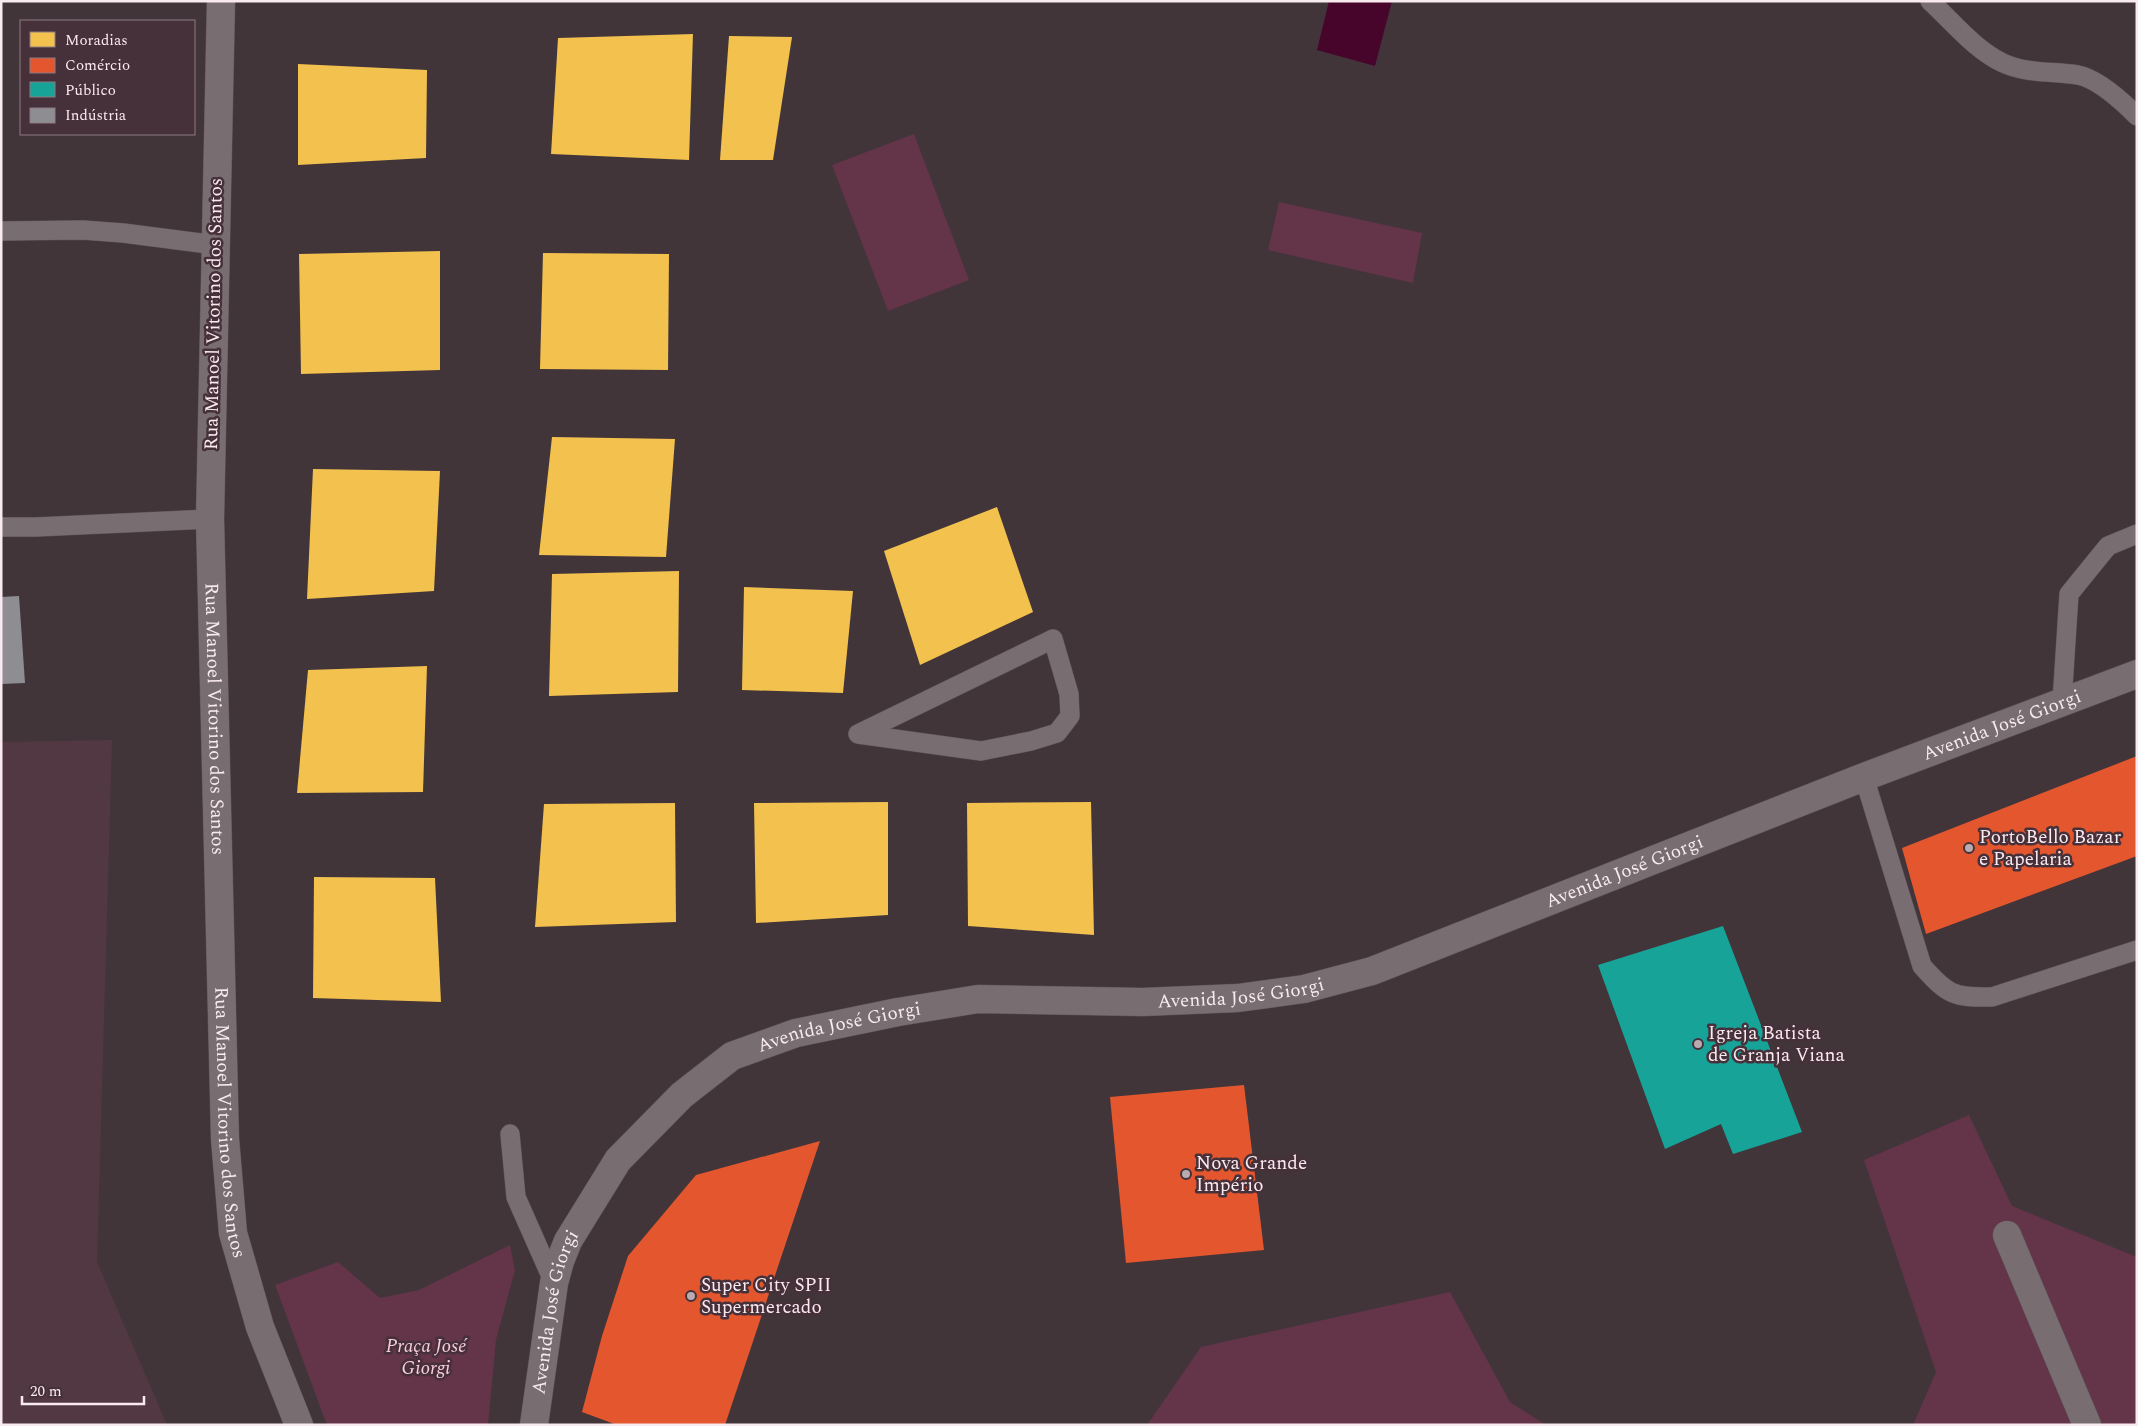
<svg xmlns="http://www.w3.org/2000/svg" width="2138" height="1426" font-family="Spectral,serif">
<rect width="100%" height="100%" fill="#41353a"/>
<path fill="#523843" d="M112,740l-15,522 70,163h-166v-683z"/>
<g fill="#643449">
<path d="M914,134l55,146 -81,31 -56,-146z"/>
<path d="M1279,202l143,31 -9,50 -145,-33z"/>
<path d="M1969,1115l43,91 125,51v168h-224l23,-53 -72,-212z"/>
<path d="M510,1245l5,25 -19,70 -8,85h-161l-52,-140 63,-23 42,36 39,-8z"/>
<path d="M1450,1292l60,110 36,23h-399l54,-78z"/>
</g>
<path fill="#48052b" d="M1329,1h63l-17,65 -58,-16z"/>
<g fill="#f2c14e">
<path d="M693,34l-4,126 -138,-6 7,-116z"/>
<path d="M729,36l63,1 -19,123h-53z"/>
<path d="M298,64l129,6 -1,88 -128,7z"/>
<path d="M440,251v119l-139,4 -2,-120z"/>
<path d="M543,253l126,1 -1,116 -128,-1z"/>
<path d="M552,437l123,2 -9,118 -127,-2z"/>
<path d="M313,469l127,2 -6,120 -127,8z"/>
<path d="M997,507l36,105 -113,53 -36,-114z"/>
<path d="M679,571l-1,121 -129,4 3,-122z"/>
<path d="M744,587l109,4 -10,102 -101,-3z"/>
<path d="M427,666l-4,126 -126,1 11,-123z"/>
<path d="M888,802v113l-132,8 -2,-120z"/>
<path d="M1091,802l3,133 -126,-9 -1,-123z"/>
<path d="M675,803l1,119 -141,5 9,-123z"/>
<path d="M314,877l121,1 6,124 -128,-4z"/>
</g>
<g fill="#e4572e">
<path d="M2137,756v100l-211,78 -24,-86z"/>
<path d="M1244,1085l20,165 -138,13 -16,-166z"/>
<path d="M820,1141l-95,284h-108l-35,-13 20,-76 26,-80 68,-81z"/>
</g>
<path fill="#17a398" d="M1723,926l79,206 -69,22 -12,-30 -56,25 -67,-184z"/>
<path fill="#8d8d92" d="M19,596l6,87 -24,1v-87z"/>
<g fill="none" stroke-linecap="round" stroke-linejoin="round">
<g stroke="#5e5357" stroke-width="20">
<g id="lane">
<path d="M1930,1c23,21 45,49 73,62 24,11 49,8 75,12 20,4 45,27 59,41"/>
<path d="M1,231l82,-1 40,3 93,12"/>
<path d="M1,527h35l174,-8"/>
<path d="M1053,639l16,55 1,22 -13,17 -26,8 -50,10 -123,-17z"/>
<path d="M2062,702l7,-108 39,-48 29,-12"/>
<path d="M1864,777l58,189c25,28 31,32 70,31l145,-47"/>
<path d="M510,1134l6,63 38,86"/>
</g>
</g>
<g stroke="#5e5357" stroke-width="29">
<g id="street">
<path id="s1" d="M221,1l-11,518 15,620 8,94 27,94 39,98"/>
<path d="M2007,1235l80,190"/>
</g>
</g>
<g stroke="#5e5357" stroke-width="29">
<g id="secondary">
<path id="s2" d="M534,1425l20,-142 6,-22 8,-20 50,-81 64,-65 50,-39 64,-23 102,-21 80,-13 165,3 95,-4 66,-9 68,-18 492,-194 273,-103"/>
</g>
</g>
<use href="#lane" stroke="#786d71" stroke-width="19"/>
<use href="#street" stroke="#786d71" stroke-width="28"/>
<use href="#secondary" stroke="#786d71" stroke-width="28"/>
</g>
<g fill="#b9abb0" stroke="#463039" stroke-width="2">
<circle cx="1969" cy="848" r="5"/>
<circle cx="1698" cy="1044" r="5"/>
<circle cx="1186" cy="1174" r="5"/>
<circle cx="691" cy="1296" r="5"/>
</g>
<g text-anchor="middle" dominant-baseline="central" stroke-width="5" stroke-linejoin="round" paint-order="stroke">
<g font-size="19" fill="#f9eaef" stroke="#463039">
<text transform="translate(214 314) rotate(-89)">Rua Manoel Vitorino dos Santos</text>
<text stroke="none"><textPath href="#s1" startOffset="718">Rua Manoel Vitorino dos Santos</textPath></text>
<text stroke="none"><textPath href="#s2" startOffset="1764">Avenida José Giorgi</textPath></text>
<text stroke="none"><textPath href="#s2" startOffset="1359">Avenida José Giorgi</textPath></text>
<text stroke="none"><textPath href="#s2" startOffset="954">Avenida José Giorgi</textPath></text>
<text stroke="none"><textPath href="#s2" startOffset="549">Avenida José Giorgi</textPath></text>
<text stroke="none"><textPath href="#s1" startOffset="1122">Rua Manoel Vitorino dos Santos</textPath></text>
<text stroke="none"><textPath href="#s2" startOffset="115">Avenida José Giorgi</textPath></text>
</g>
<g font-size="19" fill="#f9eaef" stroke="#463039" text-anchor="start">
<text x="1979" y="837">PortoBello Bazar<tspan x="1979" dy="22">e Papelaria</tspan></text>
<text x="1708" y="1033">Igreja Batista<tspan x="1708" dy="22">de Granja Viana</tspan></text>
<text x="1196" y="1163">Nova Grande<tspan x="1196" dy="22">Império</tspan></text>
<text x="701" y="1285">Super City SPII<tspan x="701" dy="22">Supermercado</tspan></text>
</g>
<g font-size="19" font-style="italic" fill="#facdde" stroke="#463039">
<text x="426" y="1346">Praça José<tspan x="426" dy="22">Giorgi</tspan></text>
</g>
</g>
<rect width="2138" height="1426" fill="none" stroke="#f9eaef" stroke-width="5"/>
<rect x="20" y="20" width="175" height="115" fill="#463039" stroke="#8e7a82"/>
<rect x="30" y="32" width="25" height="15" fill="#f2c14e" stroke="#8e7a82"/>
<text x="65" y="45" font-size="15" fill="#f9eaef">Moradias</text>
<rect x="30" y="58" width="25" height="15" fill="#e4572e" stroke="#8e7a82"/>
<text x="65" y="70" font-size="15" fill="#f9eaef">Comércio</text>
<rect x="30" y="82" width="25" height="15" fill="#17a398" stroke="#8e7a82"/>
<text x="65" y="95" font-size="15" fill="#f9eaef">Público</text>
<rect x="30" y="108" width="25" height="15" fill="#8d8d92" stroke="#8e7a82"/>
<text x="65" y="120" font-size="15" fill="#f9eaef">Indústria</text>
<path d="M22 1396v8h122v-8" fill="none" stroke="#f9eaef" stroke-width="2.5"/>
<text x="30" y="1396" font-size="15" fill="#f9eaef" stroke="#463039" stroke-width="4" paint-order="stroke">20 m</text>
</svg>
